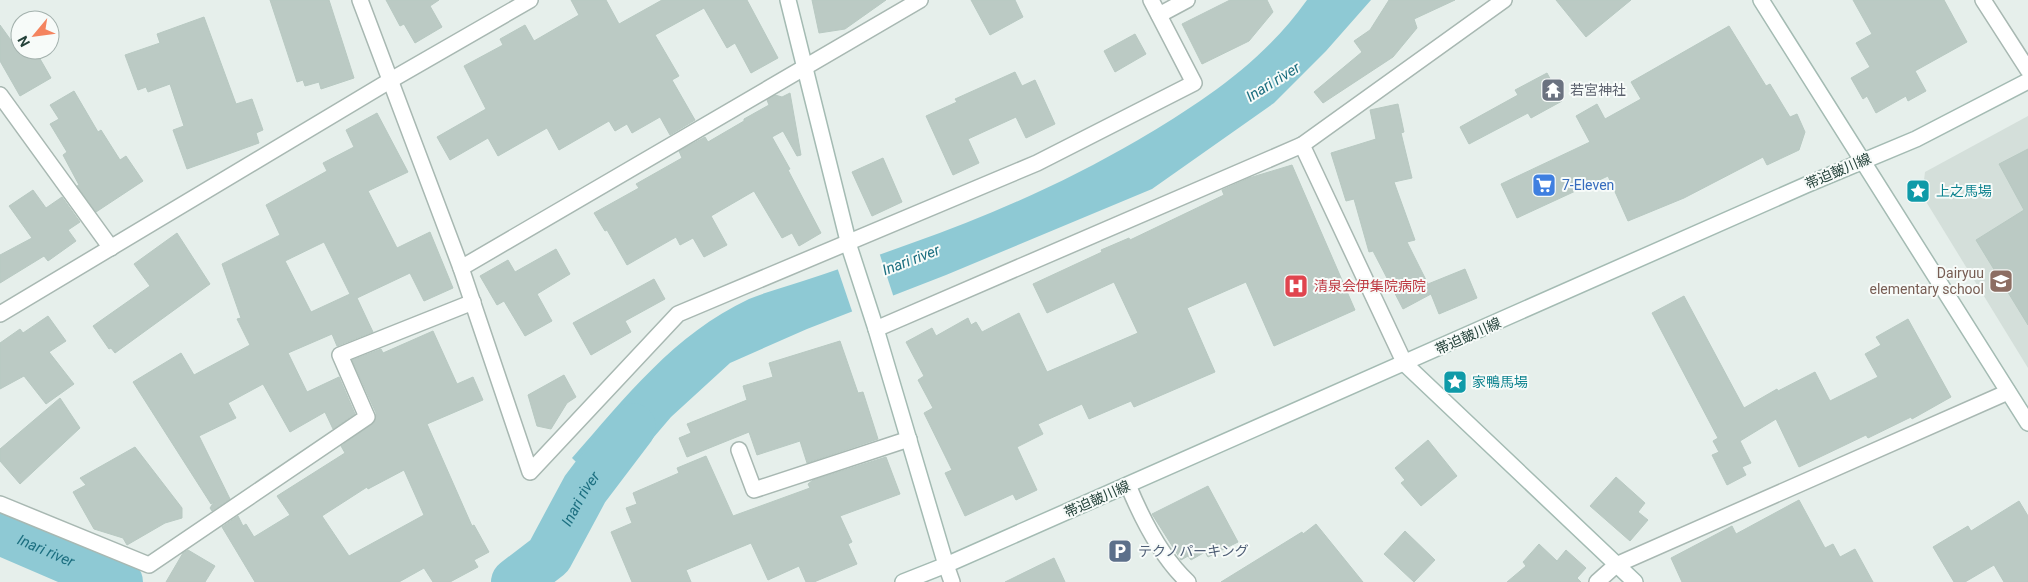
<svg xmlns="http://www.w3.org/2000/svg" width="2028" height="582" font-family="Roboto,'Noto Sans JP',sans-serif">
<rect width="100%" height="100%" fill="#e6efeb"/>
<path fill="#d4dfda" d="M2028,116v252l-106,-173 3,-23z"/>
<path fill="#8ec9d4" d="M1307,0h64l-45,51 -52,52 -122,86 -206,86 -139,54 -77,34 -59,54 -64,75 -35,-34c53,-60 102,-124 177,-159 17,-7 36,-12 54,-18 37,-12 73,-25 109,-38 79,-28 154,-61 226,-103 63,-37 126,-79 169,-140z"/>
<path fill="#e6efeb" d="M879,252l15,46 -41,16 -16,-47z"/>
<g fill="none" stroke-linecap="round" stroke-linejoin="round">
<g stroke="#8ec9d4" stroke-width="48">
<path id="s1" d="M0,531l119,51"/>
<path id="s2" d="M515,582l34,-26 36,-67 47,-62"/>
</g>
</g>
<g fill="#bbcac4" stroke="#b8c9c2" fill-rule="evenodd">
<path d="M270,0h59l25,78 -33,11 -2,-7 -14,4 -2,-6 -6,2z"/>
<path d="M386,0h53l-9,6 12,21 -27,16 -11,-19 -4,2z"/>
<path d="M571,0h35l13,24 43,-24h85l31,58 -27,15 -16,-30 -8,5 -23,-40 -49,27 24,41 -7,4 23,40 -25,15 -10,-18 -28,16 -5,-9 -12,7 -6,-10 -50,29 -12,-22 -49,28 -10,-18 -38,22 -13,-23 49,-28 -22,-43 39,-21 -3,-6 25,-14 9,16 45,-26z"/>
<path d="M812,0h74l-41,29 -26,4z"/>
<path d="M971,0h44l8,17 -33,18z"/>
<path d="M1230,0h37l6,12 -24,29 -47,23 -20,-40z"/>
<path d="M1389,0h66l-41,19 3,9 -24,29 -70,46 -9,-11 48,-40 -8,-11 16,-11z"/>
<path d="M1556,0h75l-45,37z"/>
<path d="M1853,0h91l23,42 -52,29 11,20 -18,10 -2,-5 -30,17 -9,-17 -4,3 -12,-21 19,-11 -14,-24 16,-9z"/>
<path d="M204,17l32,87 16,-5 11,31 -7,3 3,10 -72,26 -14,-39 11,-4 -14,-42 -22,8 -2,-5 -8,3 -13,-35 35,-12 -3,-9z"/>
<path d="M0,25l18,25h17l16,28 -31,18 -20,-35z"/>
<path d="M1729,26l37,60 4,-2 20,33 7,-3 8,18 -6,18 -32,15 -4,-8 -79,41 -56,23 -20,-45 -91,42 -16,-34 89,-42 -14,-26 21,-12 8,15 36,-20 -10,-17z"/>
<path d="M1135,34l11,20 -31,18 -11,-21z"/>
<path d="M1015,72l7,14 13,-6 20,44 -29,14 -10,-21 -48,22 11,24 -26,12 -27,-59 31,-14 -2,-3z"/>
<path d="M1547,73l15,28 -31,17 -3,-5 -59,31 -9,-17 58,-32 -3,-5z"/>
<path d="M74,91l24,41 3,-2 19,30 6,-4 17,25 -47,31 -19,-26 2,-1 -16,-30 4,-3 -17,-28 9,-5 -9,-14z"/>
<path d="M790,93l11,62 -4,1 -14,-25 -11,6 18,32 -2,1 33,63 -22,13 -7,-13 -10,5 -28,-47 -43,25 16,29 -23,12 -11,-19 -13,7 -4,-8 -49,28 -20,-35 -2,1 -11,-18 45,-25 -3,-4 46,-26 -3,-7 26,-14 3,5 36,-21v-2l25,-14 -2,-5 8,-5 7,2z"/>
<path d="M1398,104l6,28 -3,1 11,45 -18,4 21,58 -8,2 21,42 37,-15 12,29 -38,16 -8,-20 -28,15 -30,-58 -4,1 -15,-53 -8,2 -15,-48 45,-14 -6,-29z"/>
<path d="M377,113l31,59 -40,19 29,57 33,-16 23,56 -29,13 -14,-28 -53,25 16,34 -36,14 -5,-12 -44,19 19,39 32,-15 16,37 -22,15 -8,-17 -35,20 -27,-48 -35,19 8,15 -37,18 31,63 -18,12 -2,-3 4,-6 -3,2 -78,-122 48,-29 13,22 56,-30 -13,-26 4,-1 -19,-54 58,-29 -14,-30 61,-34 -4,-8 31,-16 -8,-17zM324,242l26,52 -39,18 -26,-51z"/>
<path d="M2028,149v176l-52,-85 48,-30 -25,-46z"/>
<path d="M883,158l19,44 -30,14 -20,-44z"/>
<path d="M1292,165l63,145 -81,36 -28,-64 -59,26 28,64 -81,35 -3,-6 -42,18 -7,-15 -44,20 5,10 -26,13 20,43 -21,10 -3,-6 -48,22 -20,-43 7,-3 -28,-57 9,-5 -15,-28 6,-4 -18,-34 26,-14 4,8 32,-18 3,7 5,-3 6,10 37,-19 28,59 91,-39 -24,-51 -67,31 -14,-29 69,-32 -1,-2 28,-12 1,2 94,-45 -2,-5 27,-12z"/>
<path d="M33,190l13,18 16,-11 18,25 -12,8 8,11 -28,20 -4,-5 -44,27v-28l32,-17 -23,-32z"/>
<path d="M177,233l33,51 -95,69 -4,-5 -2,1 -16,-23 57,-40 -16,-22z"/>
<path d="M556,249l14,25 -33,20 15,27 -27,15 -21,-35 -7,4 -17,-29 28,-16 7,12z"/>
<path d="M654,279l11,20 -40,22 6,11 -40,23 -18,-32z"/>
<path d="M1684,296l60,112 33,-19 1,2 37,-19 15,29 48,-24 -13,-23 16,-9 -5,-8 32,-18 43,78 -39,22 -1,-2 -43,21 -2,-3 -67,32 -23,-48 -36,22 11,22 -9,4 4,8 -19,10 -15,-30 7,-3 -6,-11 5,-3 -66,-125z"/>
<path d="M48,316l18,25 -17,11 25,32 -28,20 -22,-28 -24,13v-46l20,-14 3,4z"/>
<path d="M433,331l24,53 16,-7 10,23 -56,24 45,102 2,-1 15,27 -15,8 4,7 -28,15h-17l-9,-14 -25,14h-144l-33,-55 16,-11 5,10 3,-2 8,13 36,-22 -13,-19 68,-43 -4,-7 34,-25 1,-8 -24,-53 29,-11 2,4zM404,470l20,45 -75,41 -27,-40 45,-29 1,2z"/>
<path d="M840,341l18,52 5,-1 15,47 -71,24 -7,-22 -43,14 -8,-23 -62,25 -8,-19 12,-5 -4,-9 60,-24 -4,-14 30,-9 -4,-14z"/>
<path d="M564,375l12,22 -9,6 -16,26 -14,-3 -9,-31z"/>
<path d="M60,398l20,30 -60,56 -20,-23v-12z"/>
<path d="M1428,440l29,36 -36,30 -20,-23 4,-3 -10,-12z"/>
<path d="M135,447l47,61v10l-17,5 -38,22 -4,-7 -29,-9 -21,-37 13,-7 -6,-7z"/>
<path d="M706,456l27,60 77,-28 -2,-4 5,-4 73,-23 14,37 -60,22 12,26 -4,2 9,20 -43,18h-8l-7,-16 -31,14 -17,-37 -65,27 5,12h-59l-21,-50 21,-9 -6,-15 11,-4 -4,-11 46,-20 -2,-5z"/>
<path d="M1616,477l29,26 -7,9 10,8 -18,21 -40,-35z"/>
<path d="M1208,486l30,56 -30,15 -3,-5 -14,8 -3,-4 -7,4 -29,-46z"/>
<path d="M1799,500l26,48 8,-4 7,13 15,-8 18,33h-191l-11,-24 61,-32 4,8z"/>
<path d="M2019,501l9,15v66h-24l-10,-17 -29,17h-11l-21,-35 35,-21 3,5z"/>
<path d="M1316,524l47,58h-142l81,-50 1,2z"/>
<path d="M1405,531l30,29 -21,22 -30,-28z"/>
<path d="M1539,544l18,17 9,-11 20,18 -9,10 4,4h-74l19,-16 -3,-4z"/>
<path d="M188,550l27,16 -10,16h-39l17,-29z"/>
<path d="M1054,558l11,24h-60z"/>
</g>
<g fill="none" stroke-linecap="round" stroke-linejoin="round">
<g stroke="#a8b8b2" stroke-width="18">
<g id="street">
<path d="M360,0l101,268 69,204 148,-158 359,-151 157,-80 -43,-83"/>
<path d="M1983,0l45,70"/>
<path d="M1159,15l28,-15"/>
<path d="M0,95l111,153"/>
<path d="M1302,145l103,219"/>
<path d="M461,268l459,-268"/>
<path d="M0,314l391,-234 139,-80"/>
<path d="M876,329l426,-184 202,-145"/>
<path d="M739,450l15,40 155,-51"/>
<path d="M1128,485c14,34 33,72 60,97"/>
<path d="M0,504l149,61 218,-148 -27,-62 133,-53"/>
<path d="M946,565l6,17"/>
<path d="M1597,582l19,-17 392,-173"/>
</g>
</g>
<g stroke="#a4bbb3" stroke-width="18">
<g id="secondary">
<path d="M788,0l62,249 26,80 70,236"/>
<path d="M1761,0l267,423"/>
<path d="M1405,364l230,218"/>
<path d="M903,582l43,-17 860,-380 110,-46 112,-58"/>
</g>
</g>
<use href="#street" stroke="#fff" stroke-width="15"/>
<use href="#secondary" stroke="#fff" stroke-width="15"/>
</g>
<defs>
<g id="temple-square" transform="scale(1.25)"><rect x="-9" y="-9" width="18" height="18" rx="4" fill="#6b7280" stroke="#f7fbf9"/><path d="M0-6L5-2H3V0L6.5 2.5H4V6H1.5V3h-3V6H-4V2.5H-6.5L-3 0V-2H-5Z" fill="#fff"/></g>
<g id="supermarket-square" transform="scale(1.25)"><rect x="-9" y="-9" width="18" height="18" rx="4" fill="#3f7fe0" stroke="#f7fbf9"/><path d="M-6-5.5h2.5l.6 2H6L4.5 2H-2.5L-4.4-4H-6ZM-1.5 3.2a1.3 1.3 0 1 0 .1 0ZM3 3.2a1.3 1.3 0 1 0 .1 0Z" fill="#fff"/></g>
<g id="sight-square" transform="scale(1.25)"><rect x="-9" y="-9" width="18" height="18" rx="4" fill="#0f9aa8" stroke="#f7fbf9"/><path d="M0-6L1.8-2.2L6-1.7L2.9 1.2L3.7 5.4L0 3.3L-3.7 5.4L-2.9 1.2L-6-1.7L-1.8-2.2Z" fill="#fff"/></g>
<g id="school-square" transform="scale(1.25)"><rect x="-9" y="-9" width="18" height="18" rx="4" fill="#8d6e63" stroke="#f7fbf9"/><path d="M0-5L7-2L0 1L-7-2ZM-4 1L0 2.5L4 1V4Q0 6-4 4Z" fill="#fff"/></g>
<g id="hospital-square" transform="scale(1.25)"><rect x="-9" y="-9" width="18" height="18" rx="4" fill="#e0444e" stroke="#f7fbf9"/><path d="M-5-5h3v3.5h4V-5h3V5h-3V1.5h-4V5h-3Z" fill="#fff"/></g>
<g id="parking-square" transform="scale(1.25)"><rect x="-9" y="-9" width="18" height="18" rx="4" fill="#5c6f8a" stroke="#f7fbf9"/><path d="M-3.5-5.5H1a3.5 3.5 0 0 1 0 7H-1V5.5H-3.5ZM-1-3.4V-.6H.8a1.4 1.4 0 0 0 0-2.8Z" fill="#fff"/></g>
</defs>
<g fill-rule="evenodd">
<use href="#temple-square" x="1553" y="90"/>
<use href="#supermarket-square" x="1544" y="185"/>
<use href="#sight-square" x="1918" y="191"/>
<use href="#school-square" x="2001" y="281"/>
<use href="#hospital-square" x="1296" y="286"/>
<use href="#sight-square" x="1455" y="382"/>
<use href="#parking-square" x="1120" y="551"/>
</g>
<g text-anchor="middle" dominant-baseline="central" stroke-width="4" stroke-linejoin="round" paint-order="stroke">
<g font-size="14" fill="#5b616d" stroke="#f7fbf9" text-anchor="start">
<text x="1570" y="90">若宮神社</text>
</g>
<g font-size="14" fill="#24423a" stroke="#f7fbf9">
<text transform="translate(1838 171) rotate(-23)">帯迫皷川線</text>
<text transform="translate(1468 336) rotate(-24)">帯迫皷川線</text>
<text transform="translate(1097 499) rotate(-24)">帯迫皷川線</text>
</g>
<g font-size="14" fill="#366cbe" stroke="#f7fbf9" text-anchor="start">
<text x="1562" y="185">7-Eleven</text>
</g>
<g font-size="14" fill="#0d838f" stroke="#f7fbf9" text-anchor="start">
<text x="1936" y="191">上之馬場</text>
<text x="1472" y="382">家鴨馬場</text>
</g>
<g font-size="14" fill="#785e54" stroke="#f7fbf9" text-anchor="end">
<text x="1984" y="273">Dairyuu<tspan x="1984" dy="16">elementary school</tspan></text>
</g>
<g font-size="14" fill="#be3a42" stroke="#f7fbf9" text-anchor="start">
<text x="1314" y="286">清泉会伊集院病院</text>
</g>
<g font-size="14" fill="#4e5e75" stroke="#f7fbf9" text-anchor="start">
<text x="1138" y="551">テクノパーキング</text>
</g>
<g font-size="15" font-style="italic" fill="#1c6f80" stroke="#f7fbf9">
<text transform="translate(1273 82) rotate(-32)">Inari river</text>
<text transform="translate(911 260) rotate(-21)">Inari river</text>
<text stroke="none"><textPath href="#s2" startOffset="108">Inari river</textPath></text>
<text stroke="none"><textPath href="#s1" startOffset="50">Inari river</textPath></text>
</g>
</g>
<g transform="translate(35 35) rotate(241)"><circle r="24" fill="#f7fbf9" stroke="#a3b1ad"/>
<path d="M0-4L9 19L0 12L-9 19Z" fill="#f4845f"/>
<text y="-8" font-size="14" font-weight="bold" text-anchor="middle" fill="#24423a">N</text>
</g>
</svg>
